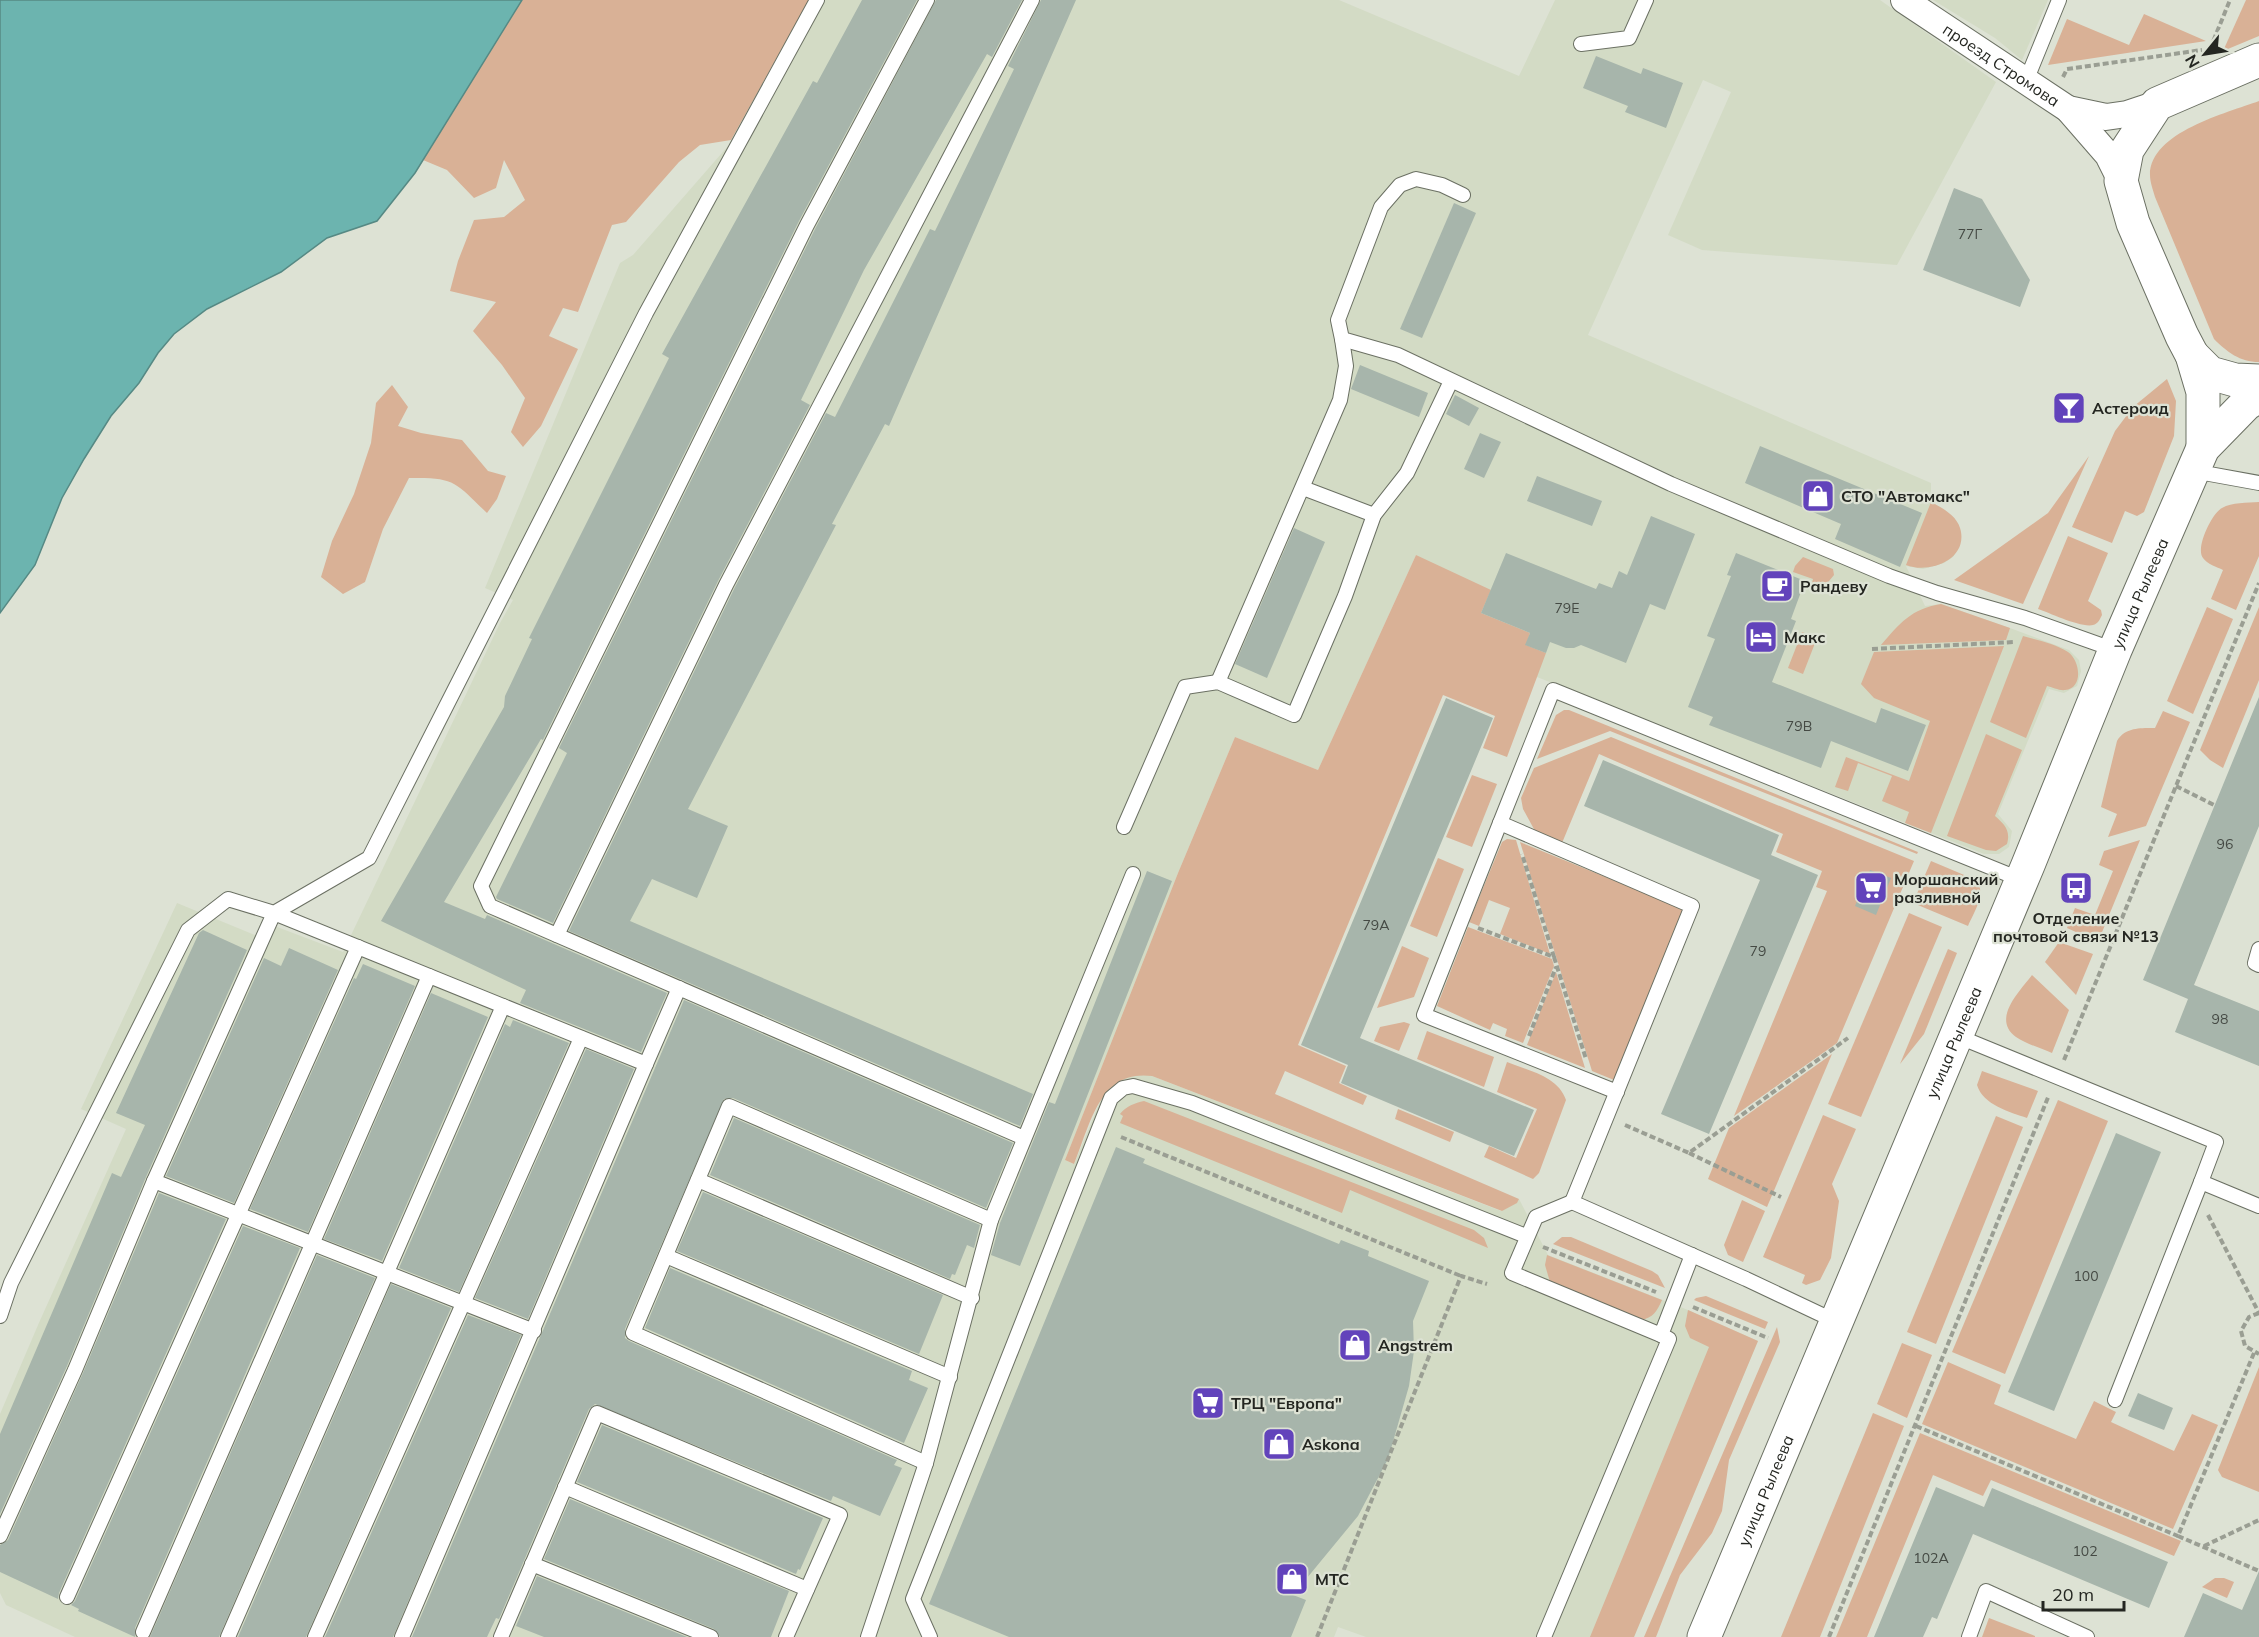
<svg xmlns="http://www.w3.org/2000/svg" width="2259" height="1637" font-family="Mulish,sans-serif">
<rect width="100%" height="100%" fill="#dde2d4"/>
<g fill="#d3dbc5">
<path d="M818,0h521l180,76 36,-76h325l116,82 -99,183 -195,-15 -34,-15 63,-143 -28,-12 -115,255 343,148v19l12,7 11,9 7,13 -1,14 -7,12 -9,6 -21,6 -17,-3 19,40 16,-2 69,24 59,22 10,10 2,11 -4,15 -13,7 -15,-4 -51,125 14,17 -3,16 -10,7h-15l-447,-177 -121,-122 -98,215 -83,-33 -57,136 -113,287 9,4 30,-72 22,-15 14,-3 12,2 349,135 15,-8 3,-4 29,56 140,55 70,31 -124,296h-268l-28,-10 -4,10h-1259l-69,-32 -6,-12v-179l38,-89 88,-196 -45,-20 96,-206 80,33 7,-14 79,30 157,-329 13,-23 -28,-12 135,-325 13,-8 95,-109 16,5z"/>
<path d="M1933,0h115l-26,60 -27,-22z"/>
</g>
<g fill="#d9b196">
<path d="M522,0h287l-78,140 -31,5 -21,17 -53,60 -14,3 -34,87 -15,-4 -14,28 29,13 -37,77 -18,21 -12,-15 14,-34 -23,-33 -29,-34 23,-29 -46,-11 8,-30 16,-41 30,-3 21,-17 -21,-40 -8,28 -22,10 -27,-28 -24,-10z"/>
<path d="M2246,0h13v36l-36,15z"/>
<path d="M2144,14l62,27 -158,24 19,-46 62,26z"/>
<path d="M2259,101v261c-19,0 -32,-10 -45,-23l-59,-142c-2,-7 -5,-15 -5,-22 0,-43 77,-62 109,-74z"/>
<path d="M2167,379l9,22 -2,35 -30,76 -7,4 -12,-5 -13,32 -40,-16 43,-96 18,-24z"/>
<path d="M392,385l16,22 -10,19 23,7 41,7 26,31 18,5 -9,23 -10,14c-32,-31 -32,-36 -78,-35l-26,51 -18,53 -22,12 -22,-17 11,-36 22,-47 17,-51 5,-40z"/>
<path d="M2089,456l-66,148 -69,-24 94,-67z"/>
<path d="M1931,502c12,6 28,15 30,30 5,29 -33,42 -55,33z"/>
<path d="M2259,502v54l-23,54 -25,-11 12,-29c-6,-3 -16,-6 -20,-12 -8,-10 9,-45 19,-50 10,-6 25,-5 37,-6z"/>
<path d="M2068,536l40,17 -20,48 13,9 1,5c-2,4 -4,9 -9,10 -12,3 -43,-12 -55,-16z"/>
<path d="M1416,555l75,35 -10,23 49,20 -4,12 20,8 -39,104 -24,-9 12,-32 -52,-21 -145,350 48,21 -7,17 28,13 -4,9 -78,-34 -10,23 244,105 -2,4 -15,8 -350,-135c-53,-7 -62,50 -78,88l-9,-4 113,-287 57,-136 83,33z"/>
<path d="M1803,557l30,12 1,6 -10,12 -12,-4 1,-4 -20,-7 2,-6z"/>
<path d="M1941,604l69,24 -4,12 -125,5c19,-22 30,-36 60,-41z"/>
<path d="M2207,607l26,12 -40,95 -26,-13z"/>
<path d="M2259,607v73l-36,88 -13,-8 -10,-10z"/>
<path d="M1802,632l15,6 -14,36 -15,-6z"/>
<path d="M2023,636c14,4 33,8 45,16 12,8 16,36 -3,38 -5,1 -13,-3 -18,-4l-21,52 -36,-16z"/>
<path d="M2004,646l-73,187 -26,-10 4,-11 -27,-11 10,-25 -34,-13 -10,28 -13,-4 11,-30 63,24 21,-60 -56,-23 -13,-14 13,-32z"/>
<path d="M1564,710h5l349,142 -1,2 -307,-123 -73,28 19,-44z"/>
<path d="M2163,711l27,11 -44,104 -38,11 9,-23 -16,-7 16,-66c8,-14 24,-13 38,-13z"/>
<path d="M1986,734l36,16 -27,66c9,8 16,14 12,28l-11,7 -10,-1 -39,-14z"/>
<path d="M1611,737l303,124 -77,182 -103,73 93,-225 -11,-4 6,-16 -46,-19 7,-18 -184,-80 -37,89 -27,-12 -12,-22 -2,-11 13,-30z"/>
<path d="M1472,775l25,9 -25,63 -26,-10z"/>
<path d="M1507,839l9,1 34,114 -50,-20 10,-26 -21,-8 -10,26 -10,-4 33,-80z"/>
<path d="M2140,840l-42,102 -31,-14 8,-20 20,7 18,-44 -14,-6 5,-14z"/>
<path d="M1520,842l164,67 -70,171 -22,-9z"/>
<path d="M1438,858l26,11 -27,68 -27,-11z"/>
<path d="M1931,861l45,19c11,13 -2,32 -8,46l-55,-23z"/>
<path d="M1909,913l33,14 -81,190 -33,-13z"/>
<path d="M1468,927l84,32 2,7 -31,77 -18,-7 2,-7 -14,-6 -3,7 -53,-24z"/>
<path d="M2059,942l34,12 -17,41 -31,-33z"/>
<path d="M1402,946l27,12 -15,39 -37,11z"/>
<path d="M1948,949l9,4 -33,81 -24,30z"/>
<path d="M1556,972l29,96 -58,-23z"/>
<path d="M2032,975l37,35 -17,43c-11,-5 -26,-9 -36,-16 -25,-18 4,-46 16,-62z"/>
<path d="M1404,1022l6,2 -11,27 -25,-10 6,-14z"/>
<path d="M1427,1031l67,26 -10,30 -67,-28z"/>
<path d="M1832,1054l-65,153 -59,-28 21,-51z"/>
<path d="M1507,1062c22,9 51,14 59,38l-27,73 -6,6 -49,-22 5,-11 27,12 21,-49 -40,-17z"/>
<path d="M1982,1071l56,20 -11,27c-17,-6 -44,-13 -50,-33z"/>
<path d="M2058,1100l50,21 -103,253 -53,-22z"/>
<path d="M1144,1101l330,129 10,8 4,10 -138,-58 -8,23 -222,-90 3,-7 -3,-2c6,-8 15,-11 24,-13z"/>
<path d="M1398,1109l56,23 -4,10 -55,-23z"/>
<path d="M1823,1115l33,14 -24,55 7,17 -8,57 -11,22 -14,5 -4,-2 3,-8 -42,-18z"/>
<path d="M1996,1116l27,11 -87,217 -29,-12z"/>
<path d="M1742,1200l23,11 -22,51 -15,-7 -4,-10z"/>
<path d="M1562,1237h9l81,34 6,4 7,13 -112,-44z"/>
<path d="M1547,1255l115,45c-5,11 -9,18 -21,20l-91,-38 -5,-17z"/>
<path d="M1706,1296l62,26 -3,7 -71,-29 2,-2z"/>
<path d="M1688,1310l70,31 -124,296h-44l119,-290 -19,-9 -5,-12z"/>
<path d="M1777,1327l3,15 -51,118 -7,51 -10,22 -32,42 -24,62h-12z"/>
<path d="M1902,1343l30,12 -25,63 -30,-14z"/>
<path d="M1948,1362l53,23 -7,19 82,35 18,-38 22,11 -5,10 63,29 18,-37 26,11 -45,104 -251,-105z"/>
<path d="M2259,1367v125l-37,-15 -4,-7z"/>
<path d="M1873,1413l31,13 -84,211h-39z"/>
<path d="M1920,1433l261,108 -7,15 -183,-76 -8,16 -50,-21 -66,162h-31z"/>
<path d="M2215,1578h9l10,4 -7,16 -25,-11z"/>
<path d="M1989,1618l46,18v1h-53z"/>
</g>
<path fill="#6cb4af" stroke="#568984" stroke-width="1.5" d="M0,0h522l-107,173 -38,48 -50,17 -46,34 -74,37 -33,25 -16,19 -19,30 -28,33 -27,43 -22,39 -27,67 -35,48z"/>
<g fill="#a7b5ab">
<path d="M862,0h55l-118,221 -256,519 -2,-1 -97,163 41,17 2,-4 180,78 -26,59 -121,-49 6,-13 -145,-69 123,-214 1,-11 27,-57 -3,-1 140,-280 -7,-4 151,-273 4,2z"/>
<path d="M936,0h86l-30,57 -5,-3 -123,216 -63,130 9,5 -92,176 -165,342 -56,-24 -1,-2 71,-144 -8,-5 256,-519z"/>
<path d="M1041,0h35l-187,426 -4,-2 -53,100 4,1 -148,284 40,17 -31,72 -45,-19 -22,42 403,173 -13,32 -451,-195 165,-342 92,-176 9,4 95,-188 5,2 79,-162 -6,-3z"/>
<path d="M1596,56l45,18 2,-6 40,15 -17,45 -41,-16 3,-6 -45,-18z"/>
<path d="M1954,188l28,11 48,81 -10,27 -97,-37z"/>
<path d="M1454,203l22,10 -54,125 -22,-9z"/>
<path d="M1360,365l68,28 -9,24 -68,-28z"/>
<path d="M1455,395l24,13 -10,18 -23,-12z"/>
<path d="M1480,433l21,9 -17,36 -20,-9z"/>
<path d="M1760,446l162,67 -22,54 -65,-28 6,-15 -96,-41z"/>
<path d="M1537,476l65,25 -10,25 -65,-25z"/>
<path d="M1651,516l44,18 -30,76 -15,-6 -24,59 -45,-18 -7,3h-8l-16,-6 -4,11 -21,-8 5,-12 -49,-20 25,-60 90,36 3,-6 13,5 7,-17 8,4z"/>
<path d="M1294,528l31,14 -58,136 -32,-14z"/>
<path d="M1736,553l69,28 -14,38 5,2 -24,61 104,41 5,-15 45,17 -18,46 -77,-30 -10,27 -112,-43 4,-8 -25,-10 27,-68 -8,-3 24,-60 -4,-1z"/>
<path d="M2259,697v129l-65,159 65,26v55l-84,-34 13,-33 -45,-19z"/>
<path d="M1446,698l47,20 -133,320 174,72 -20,46 -173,-73 7,-18 -47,-20z"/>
<path d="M1603,760l176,75 -8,20 47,20 -109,259 -48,-20 99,-234 -176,-74z"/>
<path d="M1870,870l21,8 -15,37 -21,-9z"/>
<path d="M1147,871l25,10 -152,385 -29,-11 9,-32 49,-121 6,2z"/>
<path d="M203,930l44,20 -101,227 -79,189 -67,148v-80l112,-261 9,4 24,-52 -29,-12 83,-180z"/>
<path d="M289,948l49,22 -104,233 -68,-27 98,-218 17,8z"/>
<path d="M363,964l52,22 -107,246 -58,-23 104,-231 2,1z"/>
<path d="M431,993l57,24 -106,244 -58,-22z"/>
<path d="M684,1000l329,143 -27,65 -253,-110 -9,1 -99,230v9l4,3 268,119 -3,5 8,3 -22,48 -47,-20 -2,5 -236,-97 -6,5 -90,210 -3,-1 -9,19h-75z"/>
<path d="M513,1020l56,23 -110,249 -60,-24 106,-244 5,3z"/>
<path d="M586,1049l48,20 -106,250 -53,-21z"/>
<path d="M734,1118l246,107 -6,23 -7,-3 -12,30 -3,-1 -2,5 -240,-104z"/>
<path d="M2116,1133l45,19 -107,259 -46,-19z"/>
<path d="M1116,1147l29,12 -2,4 196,81 2,-4 28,11 -1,5 61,25 -16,40 1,30 -5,35 -21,73 -30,57 -65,79 13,5 -15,37h-282l-80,-33z"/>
<path d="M703,1192l240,103 -24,59 -242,-103z"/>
<path d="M159,1193l67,26 -167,374 -1,6 -58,-27v-27l8,-5 75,-167z"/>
<path d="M243,1226l57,22 -165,380v9l-57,-26 1,-2 -8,-4 4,-4z"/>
<path d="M317,1255l58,23 -156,359h-69z"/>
<path d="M670,1268l242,103 -3,9 19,8 -24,55 -259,-115z"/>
<path d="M391,1284l60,24 -145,329h-68z"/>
<path d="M468,1315l53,20 -128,302h-68z"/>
<path d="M2138,1393l35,15 -9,22 -36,-14z"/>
<path d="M602,1425l221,93 -23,52 -2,-1 -2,5 -219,-92z"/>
<path d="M1936,1487l48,20 8,-19 176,74 -19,46 -176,-74 -36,85 -5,-2 -9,20h-49z"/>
<path d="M570,1499l219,92 -18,46h-51l-6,-8 -170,-70z"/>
<path d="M2259,1571v66h-75l19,-44 39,17z"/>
<path d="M537,1576l150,61h-143l-28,-11z"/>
</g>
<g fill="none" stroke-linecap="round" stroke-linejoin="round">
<g stroke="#6b7063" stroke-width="16">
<g id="service">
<path d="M927,0l-120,225 -326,661 9,20 534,232"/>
<path d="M1581,44l48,-6 17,-38"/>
<path d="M2026,81l33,-81"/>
<path d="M1463,195l-21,-10 -26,-6 -16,6 -19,22 -43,113 4,19 56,16 273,129 218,92 48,17 88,25 90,32"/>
<path d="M2193,471l66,12"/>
<path d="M1303,488l71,27"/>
<path d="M1218,682l122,-282 6,-34 -4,-27"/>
<path d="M1500,823l-76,192 193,77"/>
<path d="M1124,827l61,-140 33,-5 76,33 51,-119 29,-81 33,-42 44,-92"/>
<path d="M557,935l169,-350 306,-585"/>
<path d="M2259,949l-4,14 4,2"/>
<path d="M1957,1036l259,106 -15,40 58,24"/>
<path d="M646,1064l33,-76"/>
<path d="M698,1180l274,118"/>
<path d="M154,1181l380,150"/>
<path d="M1572,1202l-36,15 -24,56 149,62 31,-80"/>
<path d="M666,1256l284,121"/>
<path d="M0,1316l11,-33 177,-353 40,-31 46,14 95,-55 277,-545 171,-313"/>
<path d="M1837,1322l-91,-43 -174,-77 120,-296 -192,-83 53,-133 469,190"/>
<path d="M2115,1400l86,-218"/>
<path d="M926,1463l-293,-130 96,-227 262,114"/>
<path d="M565,1487l242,102"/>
<path d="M0,1536l75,-166 79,-189 120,-268 372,151 -244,573"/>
<path d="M532,1564l179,73"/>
<path d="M67,1597l291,-650"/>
<path d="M143,1632l286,-656"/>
<path d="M228,1637l275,-631"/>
<path d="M315,1637l266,-599"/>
<path d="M501,1637l96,-224 243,102 -54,122"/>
<path d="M868,1637l58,-174 65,-243 142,-346"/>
<path d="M930,1637l-17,-38 198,-501 12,-10 10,-2 59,17 334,133"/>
<path d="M1544,1637l125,-298 -8,-4"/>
<path d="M1969,1637l17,-46 101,46"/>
</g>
</g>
<g stroke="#6b7063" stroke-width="28">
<g id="minor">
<path id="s1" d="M1904,0l164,109 40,46 13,26"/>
<path d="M2068,109l38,8 21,-3 30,-10"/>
</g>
</g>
<g stroke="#6b7063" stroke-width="35">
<g id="secondary">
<path d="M2192,355l18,18 25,7 24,1"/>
<path d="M2203,448v-56l-11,-37 -10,-19 -49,-113 -12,-42 6,-31 30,-46 102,-44"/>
<path id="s2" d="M1704,1637l324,-772 87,-215 88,-202 43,-44 13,-8"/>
</g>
</g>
<g stroke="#9a9e93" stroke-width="4" stroke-dasharray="6 3" stroke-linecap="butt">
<path d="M2210,49l20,-49"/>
<path d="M2063,77l4,-8 135,-19"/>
<path d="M1872,649l143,-7"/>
<path d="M2176,786l38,19"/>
<path d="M1478,928l76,29 -32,-103"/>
<path d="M1554,957l32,102"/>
<path d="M1529,1036l27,-69"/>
<path d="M2064,1060l195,-477"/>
<path d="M1625,1125l64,28 159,-115"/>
<path d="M1121,1137l340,139"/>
<path d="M1689,1153l92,44"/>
<path d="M2208,1215l51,98"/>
<path d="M1543,1247l113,45"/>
<path d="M1693,1307l75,31"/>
<path d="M2259,1313l-10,4 -8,14 4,15 14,8"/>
<path d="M2254,1353l-76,183 81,35"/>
<path d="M1916,1426l262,110"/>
<path d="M2204,1546l55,-26"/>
<path d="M1317,1637l144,-361 26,8"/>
<path d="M1829,1637l220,-542"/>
</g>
<use href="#service" stroke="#fff" stroke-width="14"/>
<use href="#minor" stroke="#fff" stroke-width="26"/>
<use href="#secondary" stroke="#fff" stroke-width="33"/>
</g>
<defs>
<g id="bar-square" transform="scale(1.725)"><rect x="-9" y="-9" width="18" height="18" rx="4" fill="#6243bb" stroke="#dde2d4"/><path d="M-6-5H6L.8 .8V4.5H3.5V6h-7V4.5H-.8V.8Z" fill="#fff"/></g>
<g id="shop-square" transform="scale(1.725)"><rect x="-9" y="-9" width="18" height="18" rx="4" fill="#6243bb" stroke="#dde2d4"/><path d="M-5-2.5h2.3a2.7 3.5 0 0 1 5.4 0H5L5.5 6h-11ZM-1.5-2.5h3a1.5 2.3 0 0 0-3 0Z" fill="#fff"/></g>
<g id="cafe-square" transform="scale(1.725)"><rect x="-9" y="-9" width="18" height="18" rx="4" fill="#6243bb" stroke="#dde2d4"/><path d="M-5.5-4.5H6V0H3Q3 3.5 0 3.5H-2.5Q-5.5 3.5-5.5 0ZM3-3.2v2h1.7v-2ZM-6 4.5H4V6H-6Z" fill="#fff"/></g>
<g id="hotel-square" transform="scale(1.725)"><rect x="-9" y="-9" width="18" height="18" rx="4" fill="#6243bb" stroke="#dde2d4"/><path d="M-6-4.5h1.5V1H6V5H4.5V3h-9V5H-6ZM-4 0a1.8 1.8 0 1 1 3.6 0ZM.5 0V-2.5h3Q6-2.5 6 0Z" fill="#fff"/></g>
<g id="supermarket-square" transform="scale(1.725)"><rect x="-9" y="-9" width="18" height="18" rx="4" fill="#6243bb" stroke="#dde2d4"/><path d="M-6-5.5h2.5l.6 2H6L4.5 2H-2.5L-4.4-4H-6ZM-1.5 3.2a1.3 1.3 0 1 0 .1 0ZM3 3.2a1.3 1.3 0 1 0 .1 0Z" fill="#fff"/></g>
<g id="bus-square" transform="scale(1.725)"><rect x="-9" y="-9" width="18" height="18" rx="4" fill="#6243bb" stroke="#dde2d4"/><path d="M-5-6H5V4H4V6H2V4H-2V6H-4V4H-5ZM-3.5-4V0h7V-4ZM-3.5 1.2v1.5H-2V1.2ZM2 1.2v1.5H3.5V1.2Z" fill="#fff"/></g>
</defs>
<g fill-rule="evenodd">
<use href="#bar-square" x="2069" y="408"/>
<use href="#shop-square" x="1818" y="496"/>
<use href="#cafe-square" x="1777" y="586"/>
<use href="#hotel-square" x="1761" y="637"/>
<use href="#supermarket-square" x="1871" y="888"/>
<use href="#bus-square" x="2076" y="888"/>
<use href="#shop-square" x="1355" y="1345"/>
<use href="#supermarket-square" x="1208" y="1403"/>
<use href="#shop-square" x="1279" y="1444"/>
<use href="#shop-square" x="1292" y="1579"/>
</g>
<g text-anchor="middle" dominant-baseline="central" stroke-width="4.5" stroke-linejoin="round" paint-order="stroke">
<g font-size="14" fill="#454a44">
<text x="1970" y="234">77Г</text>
<text x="1567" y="608">79Е</text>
<text x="1799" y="726">79В</text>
<text x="2225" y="844">96</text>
<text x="1376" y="925">79А</text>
<text x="1758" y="951">79</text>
<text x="2220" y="1019">98</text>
<text x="2086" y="1276">100</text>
<text x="2085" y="1551">102</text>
<text x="1931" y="1558">102А</text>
</g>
<g font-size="16" fill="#242621" stroke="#dde2d4">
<text stroke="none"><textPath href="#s1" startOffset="117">проезд Стромова</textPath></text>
<text stroke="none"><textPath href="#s2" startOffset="1131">улица Рылеева</textPath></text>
<text stroke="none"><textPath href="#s2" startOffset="645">улица Рылеева</textPath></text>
<text stroke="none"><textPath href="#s2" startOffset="159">улица Рылеева</textPath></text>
</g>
<g font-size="16" font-weight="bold" fill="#242621" stroke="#dde2d4" text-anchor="start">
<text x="2092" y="408">Астероид</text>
<text x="1841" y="496">СТО "Автомакс"</text>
<text x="1800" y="586">Рандеву</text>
<text x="1784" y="637">Макс</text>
<text x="1894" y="879">Моршанский<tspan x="1894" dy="18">разливной</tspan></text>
<text x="2076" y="918" text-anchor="middle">Отделение<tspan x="2076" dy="18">почтовой связи №13</tspan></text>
<text x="1378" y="1345">Angstrem</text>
<text x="1231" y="1403">ТРЦ "Европа"</text>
<text x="1302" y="1444">Askona</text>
<text x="1315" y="1579">МТС</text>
</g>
</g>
<g transform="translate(2205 54) rotate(240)" stroke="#dde2d4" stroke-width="4.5" paint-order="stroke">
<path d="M0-4.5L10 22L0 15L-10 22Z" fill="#242621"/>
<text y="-9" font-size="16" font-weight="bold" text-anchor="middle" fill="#242621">N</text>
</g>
<path d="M2043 1601v9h81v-9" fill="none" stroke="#242621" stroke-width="3"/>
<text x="2052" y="1601" font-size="18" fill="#242621" stroke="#dde2d4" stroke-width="4.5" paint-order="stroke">20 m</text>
</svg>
